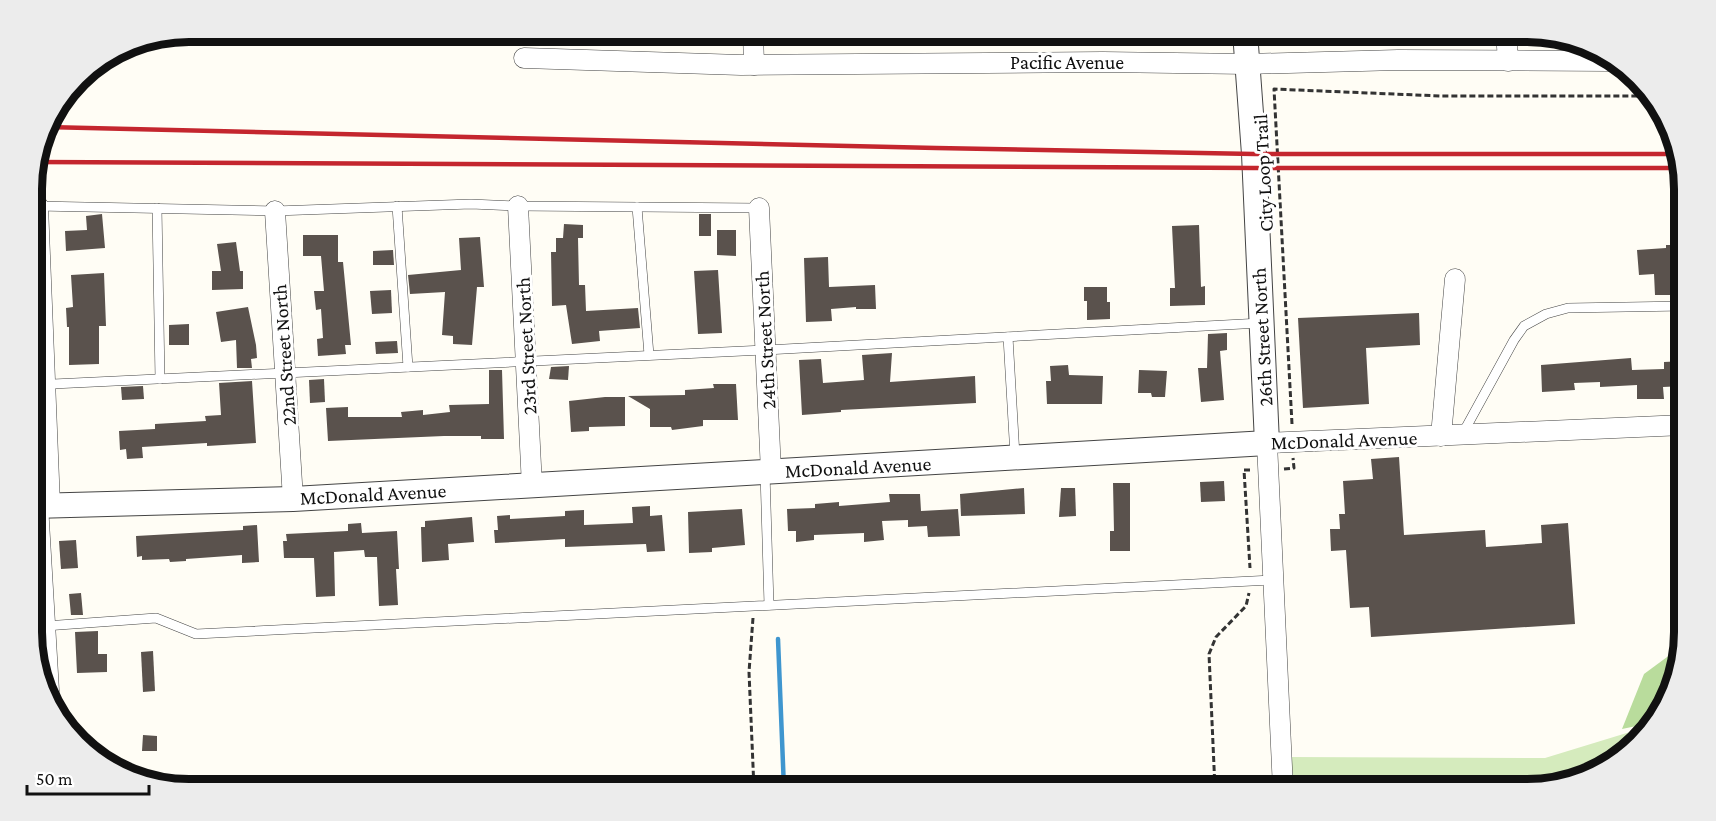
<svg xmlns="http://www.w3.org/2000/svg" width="1716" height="821" font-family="'Crimson Pro',serif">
<rect width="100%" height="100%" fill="#fffdf5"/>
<path fill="#d5ebbd" d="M1643,728l-28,35 -78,26h-245l-2,-32 255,1z"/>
<path fill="#b9dc9c" d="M1682,646l-10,46 -26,32 -24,5 22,-55z"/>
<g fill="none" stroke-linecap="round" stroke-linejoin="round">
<path stroke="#3f96cf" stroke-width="4.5" d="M778,639l6,150"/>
</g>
<g fill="#5a524d">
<path d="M102,214l3,34 -39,3 -1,-20 22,-1 -1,-14z"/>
<rect x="699" y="214" width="12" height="22"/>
<path d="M564,224l19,1v13h-5l1,47h6l1,26 52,-3 2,20 -41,3 1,10 -28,3 -6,-39 -14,1 -1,-54h5v-14h7z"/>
<path d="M1199,225l2,62 4,-1v19l-35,1v-18h5l-3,-62z"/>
<path d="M717,230h19v26l-19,-1z"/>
<path d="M303,235h35v27h5l8,83h-6l1,9 -28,2 -1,-17 6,-1 -2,-29 -5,1 -2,-19h10l-3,-35h-18z"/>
<path d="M480,237l4,50h-7l-5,58 -19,-1v-8l-11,-1 3,-43 -35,2 -2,-19 53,-5 -2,-32z"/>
<path d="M236,242l4,29h3v18l-31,1v-19h9l-4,-27z"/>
<path d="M1666,245h17l1,50h-29l-1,-21 -15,1 -2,-25 29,-2z"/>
<path d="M393,250l1,15h-21v-14z"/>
<path d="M828,257l1,30 46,-2 1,24h-20v-2l-25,2 1,12 -26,1 -2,-64z"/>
<path d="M718,270l4,63 -24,1 -4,-63z"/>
<path d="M104,273l2,53h-7v38l-30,1v-38h-2l-1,-19 7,-1 -2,-32z"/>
<path d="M1084,287h23v15h3v17l-23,1v-19h-3z"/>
<path d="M391,290l1,23 -20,1 -2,-23z"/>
<path d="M248,307l8,38 1,13 -6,1 1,9h-15l-1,-28 -15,2 -5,-30z"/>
<path d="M1419,313l1,32 -54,3 3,56 -66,4 -5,-90z"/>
<path d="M189,324v21h-20v-20z"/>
<path d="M1227,333v17l-7,1 4,49 -23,2 -3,-34h9l1,-34z"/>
<path d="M397,341l1,12 -22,1 -1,-12z"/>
<path d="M892,353l-2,29 85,-6 1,27 -135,7v2l-39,3 -3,-55 22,-1 2,24 41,-3 -2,-25z"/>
<path d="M1631,358l1,12 32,-1v-7l20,-1v25l-21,1 1,12h-27v-14l-37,2v-5l-26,1 1,7 -33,2 -1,-27z"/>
<path d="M1068,365l1,10 34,1 -1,28h-55l-1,-23h5l-1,-15z"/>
<path d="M569,366l-1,14 -19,-1 2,-12z"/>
<path d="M489,370h13l2,69h-23v-3h-37l-116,5 -2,-33 22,-1v10h54l-1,-5 22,-2v5l27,-3 -1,-7 40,-1z"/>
<path d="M1139,370l28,1 -2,26h-13l-1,-4h-13z"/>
<path d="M324,379l1,23 -15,1 -1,-23z"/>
<path d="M252,381l4,62 -49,3v-3l-65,4 1,11 -16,1 -1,-10 -6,1 -1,-19 36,-2v-5l51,-3 -1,-5 16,-1 -2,-32z"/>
<path d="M713,384h23l2,36h-35v6l-31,4 -1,-3h-21v-18l-22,-13 57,-1v-5l29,-2z"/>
<path d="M143,386l1,13 -22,1 -1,-13z"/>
<path d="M605,397h20v29l-36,1v4l-18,1 -2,-31z"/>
<path d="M1399,457l5,78 81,-5 1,17 56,-4 -1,-18 27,-2 7,101 -204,13 -2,-30 -19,1 -4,-58 -15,1 -1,-22h10l-1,-15h6l-2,-33 30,-2 -2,-20z"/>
<path d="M1224,481l1,20 -24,1 -1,-20z"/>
<path d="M1113,483h17v68h-20v-20h4z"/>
<path d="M1024,488l1,26 -64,2 -1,-22z"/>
<path d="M1061,488h14l1,28 -17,1z"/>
<path d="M889,494h31l1,17 37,-2 2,27 -32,1 -1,-11 -19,1v-7l-26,1 2,19 -20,2v-9l-50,2v5l-18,2v-11h-8l-1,-22 28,-1v-4l24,-2v4l51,-4z"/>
<path d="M650,506v10l12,-1 3,36 -18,1 -1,-8 -81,3v-8l-70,4 -1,-13h4l-1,-14 13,-1v4l55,-3v-5l19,-1v15l49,-2 -1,-16z"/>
<path d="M742,509l3,36 -33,3v4l-23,1 -1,-41z"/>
<path d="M472,517l2,25 -26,2 1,16 -27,2 -1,-35h4v-6z"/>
<path d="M361,523l1,10 35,-2 2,38h-3l2,36 -19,1 -2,-49h-12l-1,-7 -30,2 1,44 -19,1 -2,-39h-30l-1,-17h4l-1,-7 62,-3v-7z"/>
<path d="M257,525l2,37 -17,1v-8l-56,4v2l-16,1 -1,-3 -27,1v-4l-5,1 -1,-21 107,-6v-4z"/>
<path d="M76,540l2,28 -17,1 -2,-28z"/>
<path d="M81,593l2,22h-12l-2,-21z"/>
<path d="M98,631v23h9v18l-30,1 -2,-41z"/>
<path d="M153,651l2,40 -12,1 -2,-40z"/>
<path d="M143,735l14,1v15h-15z"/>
</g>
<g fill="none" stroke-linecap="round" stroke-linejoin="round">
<g stroke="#444" stroke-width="10">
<g id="service">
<path d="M37,206l238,5 196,-7 47,2 241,2"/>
<path d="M397,206l11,161"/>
<path d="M637,207l12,148"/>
<path d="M157,208l3,171"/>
<path d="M1008,337l7,119"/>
<path d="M32,385l734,-35 495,-27"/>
<path d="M1463,433l51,-93 10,-14 22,-12 22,-6 116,-2"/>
<path d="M765,473l4,132"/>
<path d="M45,626l111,-8 40,16 1078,-54"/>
</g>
</g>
<g stroke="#444" stroke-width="21">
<g id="minor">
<path d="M753,32l1,33"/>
<path d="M1506,32l2,29"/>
<path d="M524,58l217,7 362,-3 144,2 151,-4 212,1"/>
<path d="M38,206l12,299"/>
<path d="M518,206l14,280"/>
<path d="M759,208l12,264"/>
<path d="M275,211l18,288"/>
<path d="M1441,436l14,-157"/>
<path d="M38,505l11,186"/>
<path d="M1283,789l-16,-346 417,-18"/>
</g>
</g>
<g stroke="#444" stroke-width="26">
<path id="tertiary" d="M33,506l260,-7 974,-56 -13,-289 -9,-122"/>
</g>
<g stroke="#333" stroke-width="3" stroke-dasharray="6 3" stroke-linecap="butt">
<path d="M1292,424l-18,-335 168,7h211"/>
<path d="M1284,469l10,-1 -1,-10"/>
<path d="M1250,470h-6l6,98"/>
<path d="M753,618l-4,54 5,117"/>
<path d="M1215,789l-6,-135 7,-17 30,-31 3,-13"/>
</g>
<use href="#service" stroke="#fff" stroke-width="9"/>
<use href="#minor" stroke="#fff" stroke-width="20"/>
<use href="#tertiary" stroke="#fff" stroke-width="24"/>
<g stroke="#c4262e" stroke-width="4.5">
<path d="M46,127l890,21 318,6h423"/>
<path d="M36,162l1218,6h429"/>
</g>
</g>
<g text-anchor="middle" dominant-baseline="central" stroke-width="6" stroke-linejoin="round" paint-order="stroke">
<g font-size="20" fill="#111" stroke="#fff">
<text x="1067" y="62">Pacific Avenue</text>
<text transform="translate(1263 173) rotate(-93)">City Loop Trail</text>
<text transform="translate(1262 337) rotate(-93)">26th Street North</text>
<text transform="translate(765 340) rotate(-93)">24th Street North</text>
<text transform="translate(526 346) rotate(-93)">23rd Street North</text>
<text transform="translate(284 355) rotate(-94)">22nd Street North</text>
<text transform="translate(1344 440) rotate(-2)">McDonald Avenue</text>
<text transform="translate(858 467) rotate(-3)">McDonald Avenue</text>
<text transform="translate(373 494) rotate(-3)">McDonald Avenue</text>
</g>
</g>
<path d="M0 0H1716V821H0ZM189 42H1527A147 147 0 0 1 1674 189V632A147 147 0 0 1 1527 779H189A147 147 0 0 1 42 632V189A147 147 0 0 1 189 42Z" fill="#ececec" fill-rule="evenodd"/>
<path fill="none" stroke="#111" stroke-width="8" d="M189 42H1527A147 147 0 0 1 1674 189V632A147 147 0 0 1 1527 779H189A147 147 0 0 1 42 632V189A147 147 0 0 1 189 42Z"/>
<path d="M27 785v9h122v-9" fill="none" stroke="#111111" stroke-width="3"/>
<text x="36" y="785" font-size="18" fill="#111111" stroke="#ffffff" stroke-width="4.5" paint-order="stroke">50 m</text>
</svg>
